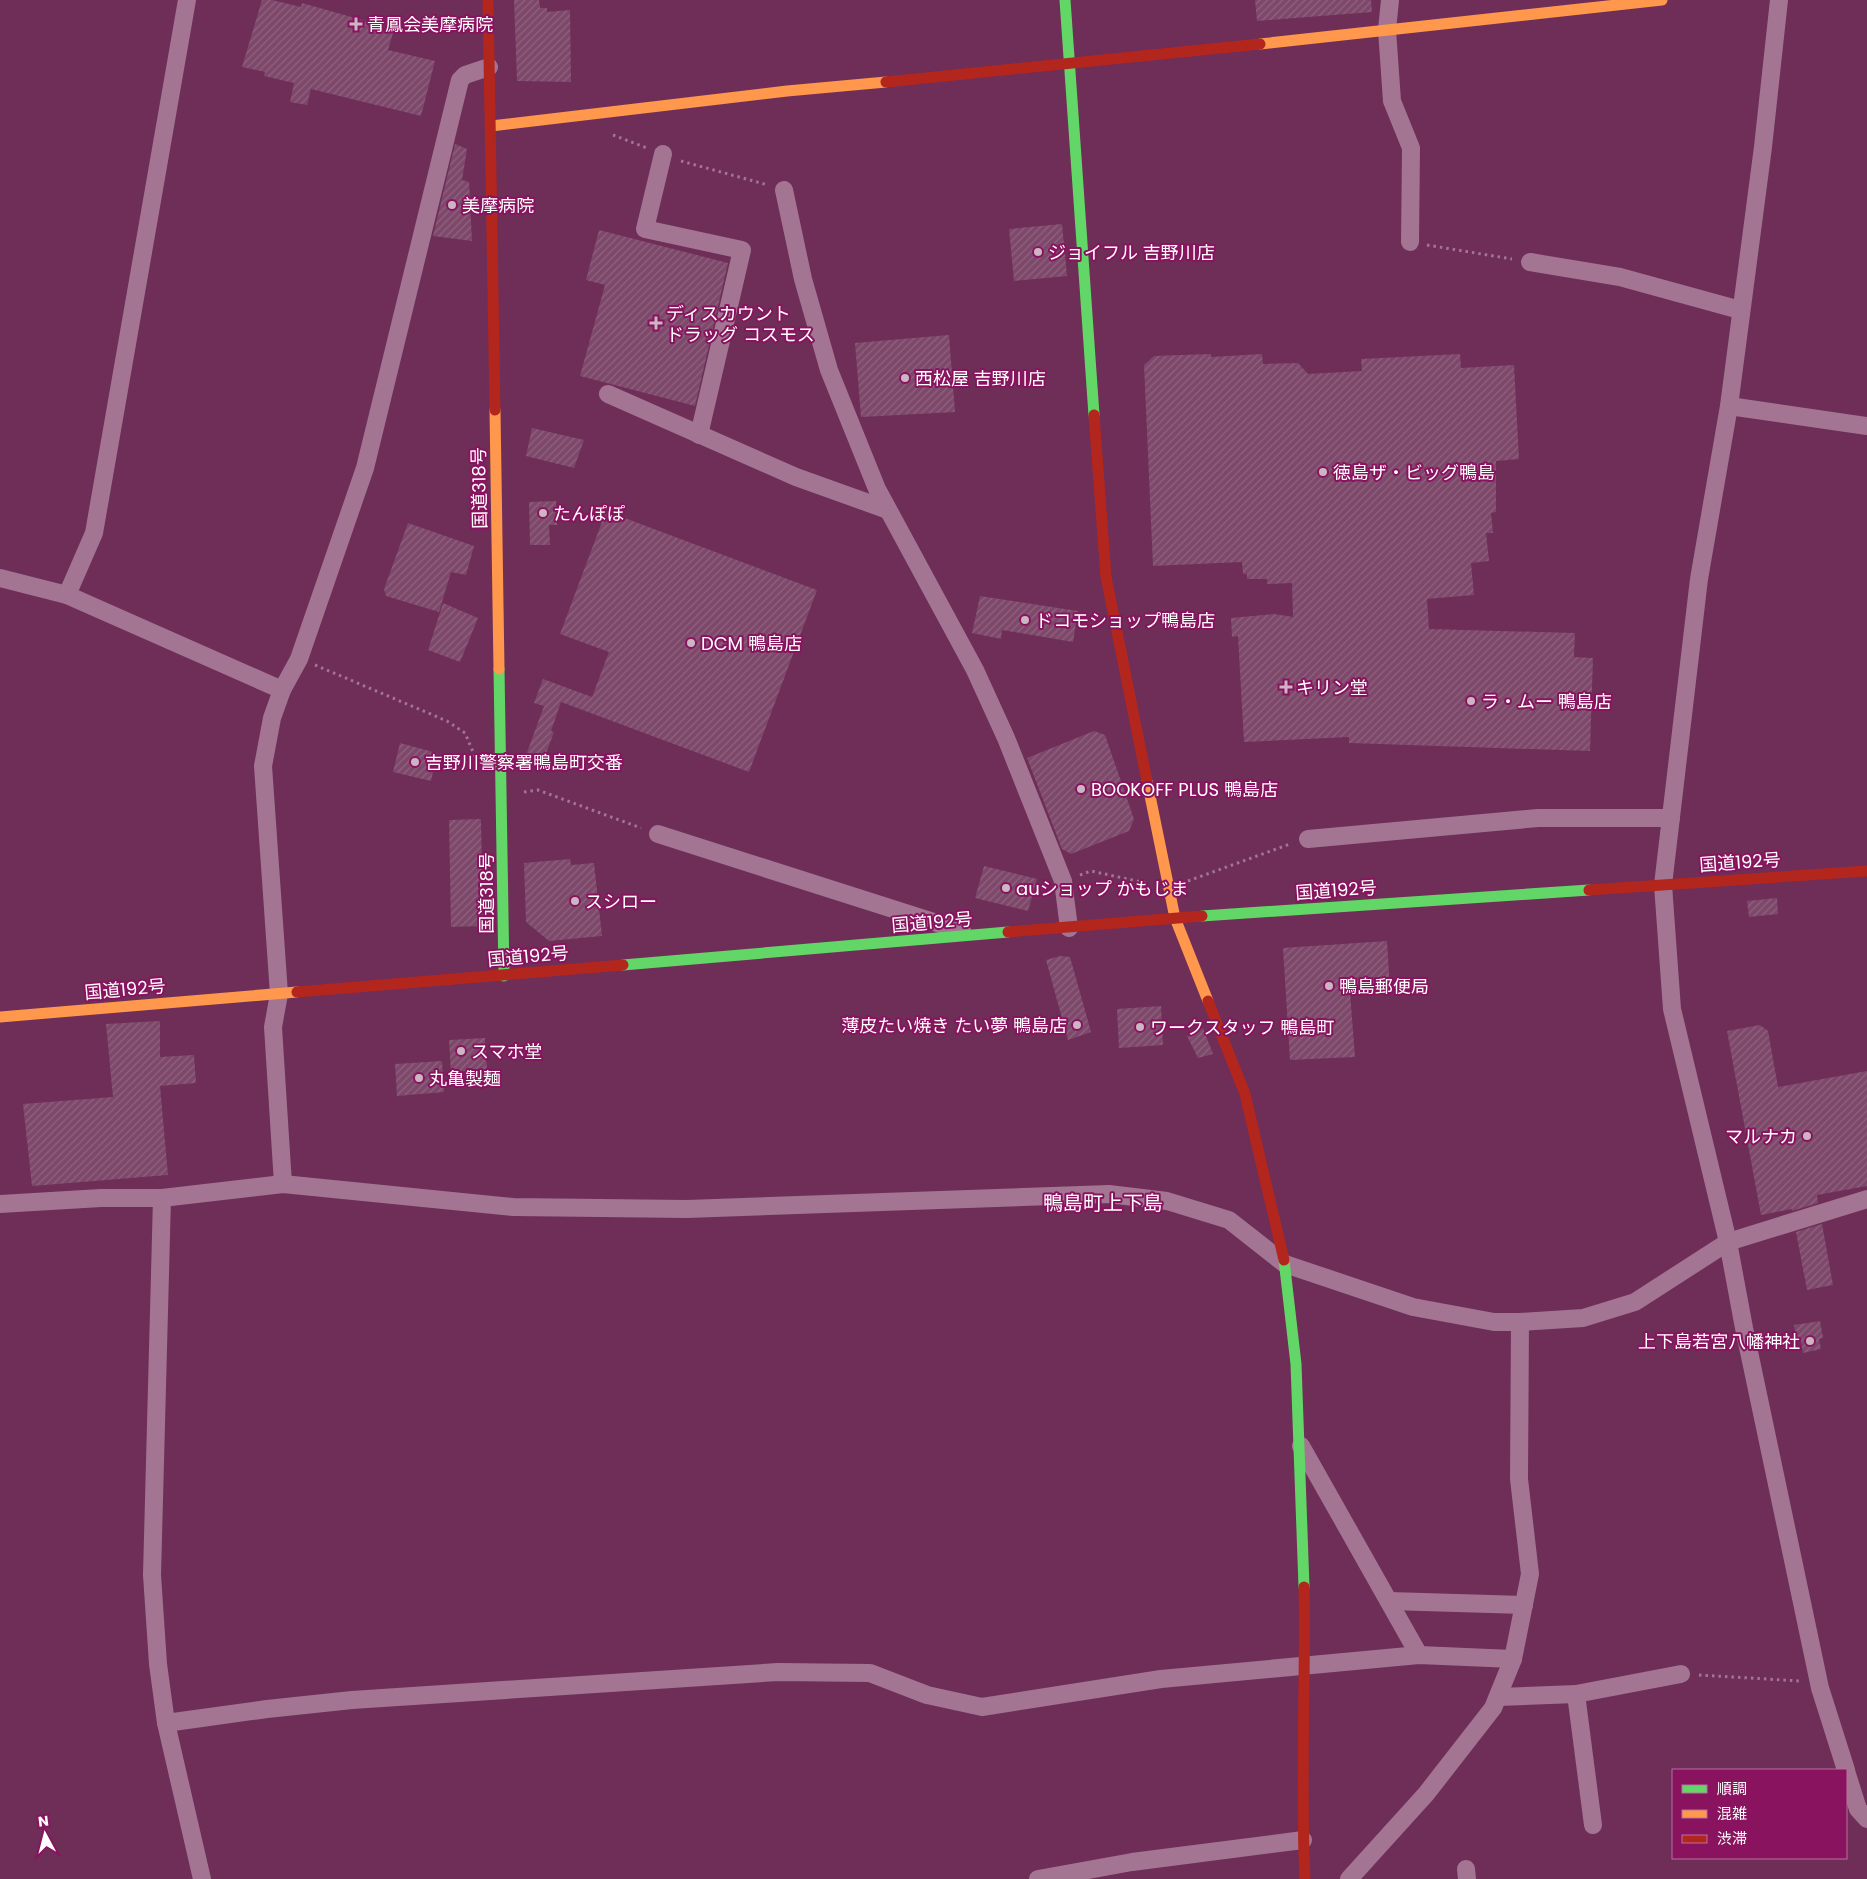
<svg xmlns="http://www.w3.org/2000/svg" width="1867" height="1879" font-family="Poppins,'Noto Sans JP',sans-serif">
<defs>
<pattern id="building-hatch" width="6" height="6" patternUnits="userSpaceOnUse" patternTransform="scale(1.25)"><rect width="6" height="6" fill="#7d486a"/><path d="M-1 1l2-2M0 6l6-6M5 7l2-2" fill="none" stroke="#906380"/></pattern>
</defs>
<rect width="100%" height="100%" fill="#6e2e57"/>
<g fill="url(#building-hatch)">
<path d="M262,0h10l29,7 1,-4 67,19v5l24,6 -5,17 47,11 -14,55 -110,-27 -4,16 -17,-3 4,-19 -30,-7 1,-4 -23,-5z"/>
<path d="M514,0h25l1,8h7v4l23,-2 1,72 -54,-1z"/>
<path d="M1255,0h116l1,12 -115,9z"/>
<path d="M455,144l12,5 -5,31 7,2 3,59 -39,-5z"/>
<path d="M1062,224l5,52 -53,5 -5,-52z"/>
<path d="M599,230l129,33 -33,143 -115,-30 25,-91 -19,-5z"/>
<path d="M949,335l6,77 -94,5 -6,-74z"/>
<path d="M1211,354v3l51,-3 1,10 35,-1 10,11 54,-3 -1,-12 99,-5 1,14 53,-3 5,94 -23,2v51l-5,1 2,20h-7l3,28 -18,2 3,32 -47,4 2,30 146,4 -1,24 19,1 -3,93 -241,-8v-6l-105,5 -6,-106 -6,1 -1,-19 43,-4 19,3 -1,-34 -25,1v-5h-20v-5h-4l-1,-12 -89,4 -9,-201 10,-9z"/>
<path d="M532,428l52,12 -10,28 -48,-12z"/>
<path d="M556,501l1,24h-8l1,20h-20l-1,-43z"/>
<path d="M606,511l211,79 -68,182 -188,-70 -10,29 3,1 -12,32 -17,-6 19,-52 -10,-3 9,-24 49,18 17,-45 -49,-18z"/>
<path d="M408,523l66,23 -8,29 -15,-3 -12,40 -53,-16 -2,-7z"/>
<path d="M980,596l98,15 -5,31 -71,-12 -1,9 -29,-6z"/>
<path d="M443,603l35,15 -18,44 -32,-12z"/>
<path d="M1094,731l11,4 29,84 -5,12 -58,23 -9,-5 -35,-91z"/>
<path d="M400,743l37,10 -6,28 -38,-9z"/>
<path d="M481,819l2,107 -32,1 -2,-107z"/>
<path d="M570,859l1,6 23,-2 8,73 -53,5 -23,-19 -2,-59z"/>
<path d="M984,866l53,13 -9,32 -53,-13z"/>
<path d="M1777,898l1,16 -29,3 -2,-16z"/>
<path d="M1387,941l3,49 -40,2 5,65 -65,3 -7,-112z"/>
<path d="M1060,956l10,1 21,75 -23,8 -22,-80z"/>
<path d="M1161,1006l2,39 -44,3 -2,-39z"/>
<path d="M160,1021v36l34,-2 2,28 -36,3 8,89 -136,11 -9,-82 90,-7 -7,-73z"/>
<path d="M1760,1025l8,6 10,56 89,-16v115l-50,9 1,8 -26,8v-2l-31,6 -34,-184z"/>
<path d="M1203,1028l10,26 -15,4 -11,-22z"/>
<path d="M485,1038l2,32 -36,2 -2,-32z"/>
<path d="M442,1061l2,31 -47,4 -2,-32z"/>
<path d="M1822,1224l11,61 -26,5 -11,-58z"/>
<path d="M1820,1321l3,17 -4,1 2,10 -18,4 -2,-12 -4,1 -3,-17z"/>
</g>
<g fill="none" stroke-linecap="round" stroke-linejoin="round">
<g stroke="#a37592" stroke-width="3" stroke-dasharray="2.5 4" stroke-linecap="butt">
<path d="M613,135l34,13"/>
<path d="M681,161l87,24"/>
<path d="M1427,245l85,14"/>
<path d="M315,665l132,56 18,12 11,26"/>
<path d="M524,792l14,-2 103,38"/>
<path d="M1080,875l11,-4 55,12"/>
<path d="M1188,881l102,-37"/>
<path d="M1699,1675l101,6"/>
</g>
<g stroke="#a37592" stroke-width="18">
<path d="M1390,0l-3,30 5,71 19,47 -1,94"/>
<path d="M1779,0l-16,147 -34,259 -30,173 -36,306 9,124 56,233 16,86 76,360 26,82"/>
<path d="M663,154l-18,75 97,21 -43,185"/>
<path d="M784,190l19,89 26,91 48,119 98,181 31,68 57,143 6,47"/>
<path d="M1530,262l90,15 120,33"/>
<path d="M608,394l188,83 92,33"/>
<path d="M1729,406l138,20"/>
<path d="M0,578l67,17 215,95"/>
<path d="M67,595l27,-62 93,-533"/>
<path d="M658,834l304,97"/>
<path d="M1308,839l230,-21h133"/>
<path d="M283,1184l-10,-157 6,-33 -16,-228 9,-48 10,-28 17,-31 66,-191 95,-388 5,-5 24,-8"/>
<path d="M162,1198l-10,377 6,89 8,59 36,156"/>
<path d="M0,1204l101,-6h61l121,-14 230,23 174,2 422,-15 58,7 62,19 56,44 128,43 81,15h26l63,-4 52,-16 93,-60 139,-43"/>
<path d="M1301,1446l118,209"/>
<path d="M1389,1601l135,4"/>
<path d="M1576,1694l17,131"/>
<path d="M1498,1697l78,-3 105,-20"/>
<path d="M166,1723l101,-14 85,-9 426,-28 92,1 57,22 55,12 179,-28 258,-24 94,4"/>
<path d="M1846,1771l12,38 9,10"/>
<path d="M1466,1869l1,10"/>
<path d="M1038,1879l94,-17 171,-22"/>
<path d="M1349,1879l77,-85 67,-86 20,-49 17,-85 -11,-95 1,-157"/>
</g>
<g stroke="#63d668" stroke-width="11">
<path d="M1065,0l29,415"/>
<path d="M499,669l5,307"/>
<path d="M1202,916l387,-26"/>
<path d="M623,965l385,-33"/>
<path d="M1284,1260l12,104 8,223"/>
</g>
<g stroke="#ff974d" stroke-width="11">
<path d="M1260,44l402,-44"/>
<path d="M491,126l296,-35 99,-9"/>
<path d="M495,410l4,259"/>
<path d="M1147,781l28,137 33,83"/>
<path d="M0,1017l297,-25"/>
</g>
<g stroke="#b3261e" stroke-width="11">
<path d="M488,0l7,410"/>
<path d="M886,82l374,-38"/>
<path d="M1094,415l12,162 41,204"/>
<path d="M1589,890l278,-19"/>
<path d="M1008,932l194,-16"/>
<path d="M297,992l326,-27"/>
<path d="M1208,1001l37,93 39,166"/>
<path d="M1304,1587c2,97 -4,195 1,292"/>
</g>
</g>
<g fill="#ccb6c4" stroke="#89135f" stroke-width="2">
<path d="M353.5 16.5h5v5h5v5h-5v5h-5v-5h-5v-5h5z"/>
<circle cx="452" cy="205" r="5"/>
<circle cx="1038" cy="252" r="5"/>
<path d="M653.5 315.5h5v5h5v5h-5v5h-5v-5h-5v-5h5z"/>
<circle cx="905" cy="378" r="5"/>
<circle cx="1323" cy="472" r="5"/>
<circle cx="543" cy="513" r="5"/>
<circle cx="1025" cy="620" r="5"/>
<circle cx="691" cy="643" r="5"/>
<path d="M1283.5 679.5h5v5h5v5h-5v5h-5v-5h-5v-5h5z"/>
<circle cx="1471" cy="701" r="5"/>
<circle cx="415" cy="762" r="5"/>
<circle cx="1081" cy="789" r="5"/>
<circle cx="1006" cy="888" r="5"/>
<circle cx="575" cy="901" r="5"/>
<circle cx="1329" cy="986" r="5"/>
<circle cx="1077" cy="1025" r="5"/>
<circle cx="1140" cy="1027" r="5"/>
<circle cx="461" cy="1051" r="5"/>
<circle cx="419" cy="1078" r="5"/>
<circle cx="1807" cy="1136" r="5"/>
<circle cx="1810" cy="1341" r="5"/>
</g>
<g text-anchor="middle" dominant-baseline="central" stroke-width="4" stroke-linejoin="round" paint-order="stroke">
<g font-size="18" fill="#fff" stroke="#89135f" text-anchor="start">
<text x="367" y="24">青鳳会美摩病院</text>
<text x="462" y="205">美摩病院</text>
<text x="1048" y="252">ジョイフル 吉野川店</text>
<text x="666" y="313">ディスカウント<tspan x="666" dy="21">ドラッグ コスモス</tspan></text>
<text x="915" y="378">西松屋 吉野川店</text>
<text x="1333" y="472">徳島ザ・ビッグ鴨島</text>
<text x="553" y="513">たんぽぽ</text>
<text x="1035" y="620">ドコモショップ鴨島店</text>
<text x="701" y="643">DCM 鴨島店</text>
<text x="1296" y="687">キリン堂</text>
<text x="1481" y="701">ラ・ムー 鴨島店</text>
<text x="425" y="762">吉野川警察署鴨島町交番</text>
<text x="1091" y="789">BOOKOFF PLUS 鴨島店</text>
<text x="1016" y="888">auショップ かもじま</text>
<text x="585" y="901">スシロー</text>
<text x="1339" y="986">鴨島郵便局</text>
<text x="1067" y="1025" text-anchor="end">薄皮たい焼き たい夢 鴨島店</text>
<text x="1150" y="1027">ワークスタッフ 鴨島町</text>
<text x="471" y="1051">スマホ堂</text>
<text x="429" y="1078">丸亀製麺</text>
<text x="1797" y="1136" text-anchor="end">マルナカ</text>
<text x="1800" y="1341" text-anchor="end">上下島若宮八幡神社</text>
</g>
<g font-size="18" fill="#fff" stroke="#89135f">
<text transform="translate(479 488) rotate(-91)">国道318号</text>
<text transform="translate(1740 862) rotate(-4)">国道192号</text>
<text transform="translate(1336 890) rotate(-4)">国道192号</text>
<text transform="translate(486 893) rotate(-90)">国道318号</text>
<text transform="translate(932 922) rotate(-5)">国道192号</text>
<text transform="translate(528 956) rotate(-5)">国道192号</text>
<text transform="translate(125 989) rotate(-5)">国道192号</text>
</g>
<g font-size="20" fill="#fff" stroke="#89135f">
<text x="1103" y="1203">鴨島町上下島</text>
</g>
</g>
<rect x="1672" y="1769" width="175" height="90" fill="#89135f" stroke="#b8719f"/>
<rect x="1682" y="1785" width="25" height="8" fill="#63d668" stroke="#b8719f"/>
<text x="1717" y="1794" font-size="15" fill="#ffffff">順調</text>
<rect x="1682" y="1810" width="25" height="8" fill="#ff974d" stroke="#b8719f"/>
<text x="1717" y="1819" font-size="15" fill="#ffffff">混雑</text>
<rect x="1682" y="1835" width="25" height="8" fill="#b3261e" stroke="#b8719f"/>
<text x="1717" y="1844" font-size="15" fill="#ffffff">渋滞</text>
<g transform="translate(45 1834) rotate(353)" stroke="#89135f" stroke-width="4" paint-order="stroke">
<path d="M0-4L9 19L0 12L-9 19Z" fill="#ffffff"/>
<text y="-8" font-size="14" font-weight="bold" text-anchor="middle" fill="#ffffff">N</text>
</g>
</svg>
